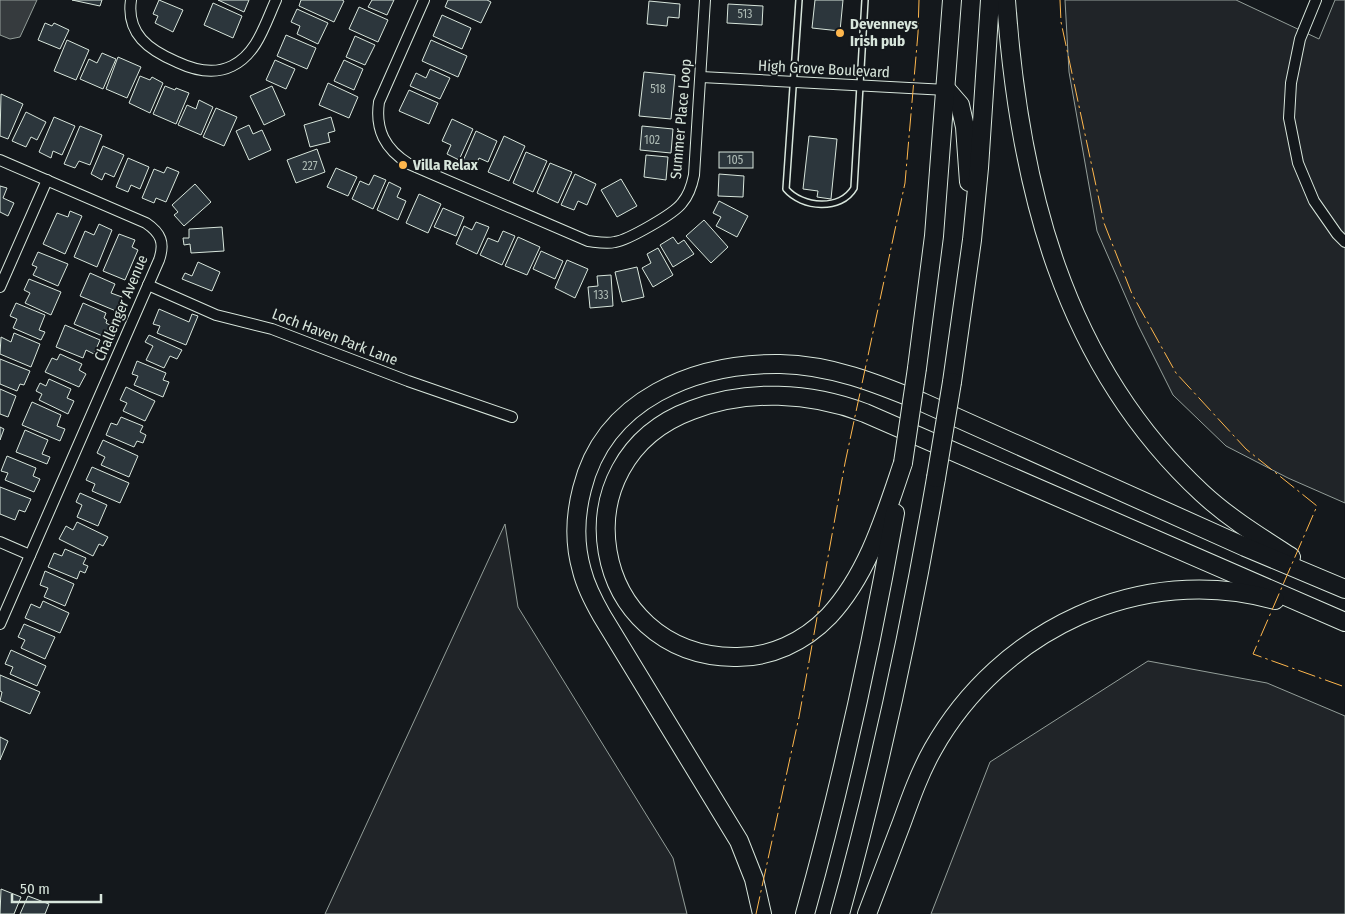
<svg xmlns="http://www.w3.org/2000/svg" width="1345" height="914" font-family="'Fira Sans Condensed',sans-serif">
<rect width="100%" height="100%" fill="#14181c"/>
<g fill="#202428" stroke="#939e99">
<path d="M1065,0h171l83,39 16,-39h10v503l-57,-25 -62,-32 -53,-51 -35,-70 -41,-94 -28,-159z"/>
<path d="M505,524l13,83 155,251 14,56h-362z"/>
<path d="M1148,661l119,22 78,33v198h-414l59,-152z"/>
</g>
<path fill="#363b3e" stroke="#939e99" d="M0,0h37l-17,37 -10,2 -10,-4z"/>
<g fill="#2c363c" stroke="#d8e6dc">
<path d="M72,0h30l-2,6z"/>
<path d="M159,0l24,10 -10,22 -18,-9 3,-7 -5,-2z"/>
<path d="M218,0h31l-5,12z"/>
<path d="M301,0h41l2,1 -10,21 -35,-16z"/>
<path d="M372,0h22l-7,15 -19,-8z"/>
<path d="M448,0h39l4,2 -10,21 -36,-16z"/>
<path d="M815,0h28l-3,31 -28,-3z"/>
<path d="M649,1l31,3 -1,14 -11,-1 -1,9 -20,-2z"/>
<path d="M213,3l29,13 -9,22 -29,-13z"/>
<path d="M728,4l35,2 -1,19 -35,-2z"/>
<path d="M359,7l29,13 -10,22 -29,-13z"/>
<path d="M297,9l31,14 -10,21 -21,-10 3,-8 -9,-4z"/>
<path d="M442,15l29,13 -9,21 -29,-13z"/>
<path d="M45,23l7,3 2,-3 15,7 -9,19 -22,-9z"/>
<path d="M286,35l30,13 -9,21 -30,-13z"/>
<path d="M355,36l20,9 -10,20 -19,-8z"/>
<path d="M67,40l22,10 -13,30 -22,-9z"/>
<path d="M431,40l36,16 -9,21 -36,-16z"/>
<path d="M102,53l14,6 -13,30 -23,-10 9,-20 8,4z"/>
<path d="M118,57l23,10 -14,31 -21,-9z"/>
<path d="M275,60l20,9 -9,20 -20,-9z"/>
<path d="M344,60l19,9 -9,21 -20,-9z"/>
<path d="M430,69l20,9 -10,21 -30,-13 6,-13 10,5z"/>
<path d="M644,72l31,3 -4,44 -32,-3z"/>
<path d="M140,76l10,4 2,-3 11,6 -13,30 -21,-10z"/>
<path d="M328,83l30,14 -9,21 -30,-13z"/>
<path d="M165,86l10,4 1,-2 13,5 -13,31 -23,-10z"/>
<path d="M272,86l13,29 -21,10 -14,-29z"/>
<path d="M409,90l29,13 -9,21 -30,-13z"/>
<path d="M1,94l22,10 -15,35 -8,-3z"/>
<path d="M199,100l14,7 -12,28 -23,-10 9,-20 9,4z"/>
<path d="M216,108l21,9 -13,29 -21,-9z"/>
<path d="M26,112l20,10 -9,18 -6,-3 -5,10 -14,-6z"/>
<path d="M54,117l21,9 -13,29 -9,-4 -2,7 -12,-6z"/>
<path d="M331,117l4,14 -7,2 2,9 -20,5 -6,-22z"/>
<path d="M452,119l21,10 -14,31 -12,-6 4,-9 -9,-4z"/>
<path d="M249,125l4,9 9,-4 9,20 -22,10 -13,-29z"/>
<path d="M80,126l22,9 -12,30 -11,-4 -4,7 -11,-4z"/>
<path d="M642,126l31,3 -2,24 -31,-3z"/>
<path d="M476,131l21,10 -9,21 -9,-4 -4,9 -12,-6z"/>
<path d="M504,136l21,10 -16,35 -21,-9z"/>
<path d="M809,136l28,3 -6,60 -14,-2 1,-6 -15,-2z"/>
<path d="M103,146l21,9 -10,22 -9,-4 -3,7 -11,-6z"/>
<path d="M317,149l8,23 -29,11 -9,-23z"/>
<path d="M526,152l21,9 -14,31 -20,-9z"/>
<rect x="719" y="152" width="34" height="16"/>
<path d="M646,155l22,2 -2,23 -22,-3z"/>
<path d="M128,158l21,9 -9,22 -9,-4 -3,7 -12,-5z"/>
<path d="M550,163l22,9 -14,31 -21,-10z"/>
<path d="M167,167l12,5 -13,30 -10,-4 -2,5 -12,-5 12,-29 10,4z"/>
<path d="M336,168l21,9 -9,19 -21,-9z"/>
<path d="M575,174l21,10 -9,21 -9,-4 -4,9 -13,-5z"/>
<path d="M719,174l25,2 -1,21 -25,-1z"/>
<path d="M374,175l12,5 -13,29 -21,-10 8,-18 9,4z"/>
<path d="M621,179l16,27 -20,11 -16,-27z"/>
<path d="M389,182l12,6 -4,9 9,4 -8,19 -21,-10z"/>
<path d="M195,184l16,18 -27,24 -10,-11 4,-3 -6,-7z"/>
<path d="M0,186l7,2 -4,10 11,5 -6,13 -8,-4z"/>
<path d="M419,194l22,10 -13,29 -22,-10z"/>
<path d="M719,201l29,15 -11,21 -21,-11 5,-9 -8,-4z"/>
<path d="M443,208l21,9 -8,19 -22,-9z"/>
<path d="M70,211l12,5 -17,38 -22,-10 14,-31 11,4z"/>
<path d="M704,220l24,27 -17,16 -25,-27z"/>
<path d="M476,222l13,5 -12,27 -21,-10 8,-18 8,4z"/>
<path d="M99,224l13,6 -15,37 -23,-10 11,-26 9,4z"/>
<path d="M222,227l2,24 -33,2 -1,-9 -6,1 -1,-7h6v-9z"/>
<path d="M503,231l12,5 -13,29 -22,-10 8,-17 10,4z"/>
<path d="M119,234l16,6 -3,7 6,3 -13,30 -22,-9z"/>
<path d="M518,237l22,10 -13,28 -22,-9z"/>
<path d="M673,237l5,7 6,-4 10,14 -21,13 -13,-22z"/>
<path d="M658,248l15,27 -20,12 -11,-19 9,-5 -4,-9z"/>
<path d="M541,251l22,10 -8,18 -22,-10z"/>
<path d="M38,252l30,12 -10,22 -25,-11 4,-8 -5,-2z"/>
<path d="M567,260l21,9 -13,29 -20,-10z"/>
<path d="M198,262l22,10 -8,19 -30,-12 3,-6 7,3z"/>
<path d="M637,267l7,30 -22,5 -7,-30z"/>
<path d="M90,273l25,11 -4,9 11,4 -6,14 -36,-15z"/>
<path d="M611,275l2,31 -23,2 -2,-21 10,-1 -1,-10z"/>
<path d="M29,279l32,13 -10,23 -26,-12 5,-10 -6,-3z"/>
<path d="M16,303l29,12 -6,15 6,2 -4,8 -28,-12 4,-9 -7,-3z"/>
<path d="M83,303l23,10 -2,5 3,2 -1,3 4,2 -5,12 -31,-13z"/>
<path d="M159,309l30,13 3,-8 6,2 -12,29 -29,-12 3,-7 -7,-2z"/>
<path d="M65,325l35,15 -6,14 -8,-4 -3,8 -27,-11z"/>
<path d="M14,333l26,11 -9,23 -31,-13 1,-17 10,5z"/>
<path d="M149,335l33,15 -5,9 -7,-3 -6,12 -18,-8 7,-14 -8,-4z"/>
<path d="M60,354l22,10 -3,6 7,4 -7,13 -34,-15 7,-14 5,2z"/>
<path d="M0,359l30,12 -6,14 -4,-1 -3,7 -17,-7z"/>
<path d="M137,361l29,12 -3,7 6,2 -6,15 -29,-12 4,-9 -6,-2z"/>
<path d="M49,379l22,10 -4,9 7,3 -6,13 -29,-14 3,-6 -6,-3 4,-8 6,3z"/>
<path d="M126,387l29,14 -10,20 -22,-10 4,-8 -7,-3z"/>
<path d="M0,389l16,7 -8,21 -8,-3z"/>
<path d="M32,402l29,13 -4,11 8,3 -5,12 -38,-16z"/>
<path d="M121,417l22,9 -3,6 6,3 -3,8 -6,-2 -3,6 -28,-12 5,-12 6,2z"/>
<path d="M0,427l4,2 -4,11z"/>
<path d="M25,430l23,10 -6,14 8,3 -3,7 -31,-12z"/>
<path d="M103,440l35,16 -9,21 -28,-12 4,-8 -8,-4z"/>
<path d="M7,456l29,12 -3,8 7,3 -6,13 -29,-12 3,-7 -7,-2z"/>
<path d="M92,467l37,16 -9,20 -28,-12 3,-7 -9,-4z"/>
<path d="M0,487l31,12 -6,13 -6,-2 -4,10 -15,-6z"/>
<path d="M80,493l27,12 -9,21 -21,-9 5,-12 -6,-3z"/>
<path d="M77,522l31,15 -5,9 -4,-2 -6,12 -34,-17 7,-13 7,4z"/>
<path d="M65,549l21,9 -3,6 5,2 -3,7 -5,-2 -3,8 -29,-12 6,-14 8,3z"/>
<path d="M45,571l29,13 -9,22 -21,-9 4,-9 -8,-3z"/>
<path d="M43,601l26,12 -9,20 -35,-15 6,-14 9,4z"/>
<path d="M24,624l31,13 -10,22 -24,-11 4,-8 -7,-3z"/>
<path d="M11,650l35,16 -9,20 -27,-12 3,-7 -8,-3z"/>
<path d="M0,675l40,17 -10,22 -30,-13 2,-9 -2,-1z"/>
<path d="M0,737l8,4 -8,19z"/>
<path d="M1,889l20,8 -7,17h-14z"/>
<path d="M28,896l21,8 -4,10h-25z"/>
</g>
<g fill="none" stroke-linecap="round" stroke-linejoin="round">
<g stroke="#d8e6dc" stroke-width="8">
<path id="service" d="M799,0l-13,189c16,19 55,22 68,-1l11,-188"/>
</g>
<g stroke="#d8e6dc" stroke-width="12">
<g id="minor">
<path d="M131,0c-5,34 18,50 46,62 17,8 37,13 55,4 25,-12 33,-42 44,-66"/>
<path d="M424,0l-45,102c-4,28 6,47 30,62l179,77c9,1 18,3 27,1 13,-2 59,-28 67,-39 7,-8 10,-18 12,-28l11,-175"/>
<path d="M1316,0l-16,39 -9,44 -2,35 9,45 16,38 23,33 8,8"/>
<path d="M701,77l246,13"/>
<path d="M0,160l146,63c15,10 19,20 13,37l-159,364"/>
<path d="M148,285l68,30 56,14 136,52 104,36"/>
<path d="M0,287l47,-107"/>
<path d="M0,542l30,13"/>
</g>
</g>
<g stroke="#d8e6dc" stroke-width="20">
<g id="trunk">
<path d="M1006,0c13,184 56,363 196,493 27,25 58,44 89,64"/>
<path d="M947,90l13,15 5,22 4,55"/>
<path d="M917,368l17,-132 18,-236"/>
<path d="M952,382l20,-142 7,-72 11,-168"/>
<path d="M903,463c-18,53 -35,111 -74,153 -25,26 -59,42 -95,41 -145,-2 -178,-197 -42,-247 55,-21 118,-18 173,3l480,209"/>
<path d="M762,914l-8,-35 -15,-38 -137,-225c-8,-14 -16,-29 -20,-45 -8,-27 -7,-55 0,-82 22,-90 113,-126 198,-125 51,1 96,19 142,38l323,145 100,42"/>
<path d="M805,914c37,-132 66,-266 90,-401"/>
<path d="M840,914c40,-144 71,-290 96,-436"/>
<path d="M867,914c12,-31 23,-61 35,-92 9,-25 18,-50 31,-73 67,-119 208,-187 342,-149"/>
</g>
</g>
<use href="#service" stroke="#14181c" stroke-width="5"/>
<use href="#minor" stroke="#14181c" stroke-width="10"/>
<use href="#trunk" stroke="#14181c" stroke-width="18"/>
<g stroke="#d8e6dc" stroke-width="20" stroke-linecap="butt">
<g id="trunk-bridge">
<path d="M903,463l14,-95"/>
<path d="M936,478l16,-96"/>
</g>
</g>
<use href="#trunk-bridge" stroke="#14181c" stroke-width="18"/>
<g stroke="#ffb74d" stroke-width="1" stroke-dasharray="18 4 2.5 4" stroke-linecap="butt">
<path d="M1060,0l1,22 43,201 28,71 44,79 70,76 71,57 -64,148 92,33"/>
<path d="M756,914l43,-197 46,-254 60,-280 13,-150 1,-33"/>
</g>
</g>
<g fill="#ffb74d" stroke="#14181c" stroke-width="2">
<circle cx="840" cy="33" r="5"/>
<circle cx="403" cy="165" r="5"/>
</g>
<g text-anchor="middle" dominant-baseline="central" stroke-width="4" stroke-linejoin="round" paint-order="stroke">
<g font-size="12" fill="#adbab4">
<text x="745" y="14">513</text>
<text x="658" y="89">518</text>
<text x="652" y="140">102</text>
<text x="735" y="160">105</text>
<text x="310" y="166">227</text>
<text x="601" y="295">133</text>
</g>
<g font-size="15" font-weight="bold" fill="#d8e6dc" stroke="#14181c" text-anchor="start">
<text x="850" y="24">Devenneys<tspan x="850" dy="17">Irish pub</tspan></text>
<text x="413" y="165">Villa Relax</text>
</g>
<g font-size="15" fill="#d8e6dc" stroke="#14181c">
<text transform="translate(824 69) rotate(3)">High Grove Boulevard</text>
<text transform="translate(681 119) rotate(-85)">Summer Place Loop</text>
<text transform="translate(121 308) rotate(-67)">Challenger Avenue</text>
<text transform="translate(335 337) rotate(21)">Loch Haven Park Lane</text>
</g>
</g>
<path d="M12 894v8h89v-8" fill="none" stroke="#d8e6dc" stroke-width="2.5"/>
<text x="20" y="894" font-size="15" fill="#d8e6dc" stroke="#14181c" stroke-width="4" paint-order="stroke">50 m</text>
</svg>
